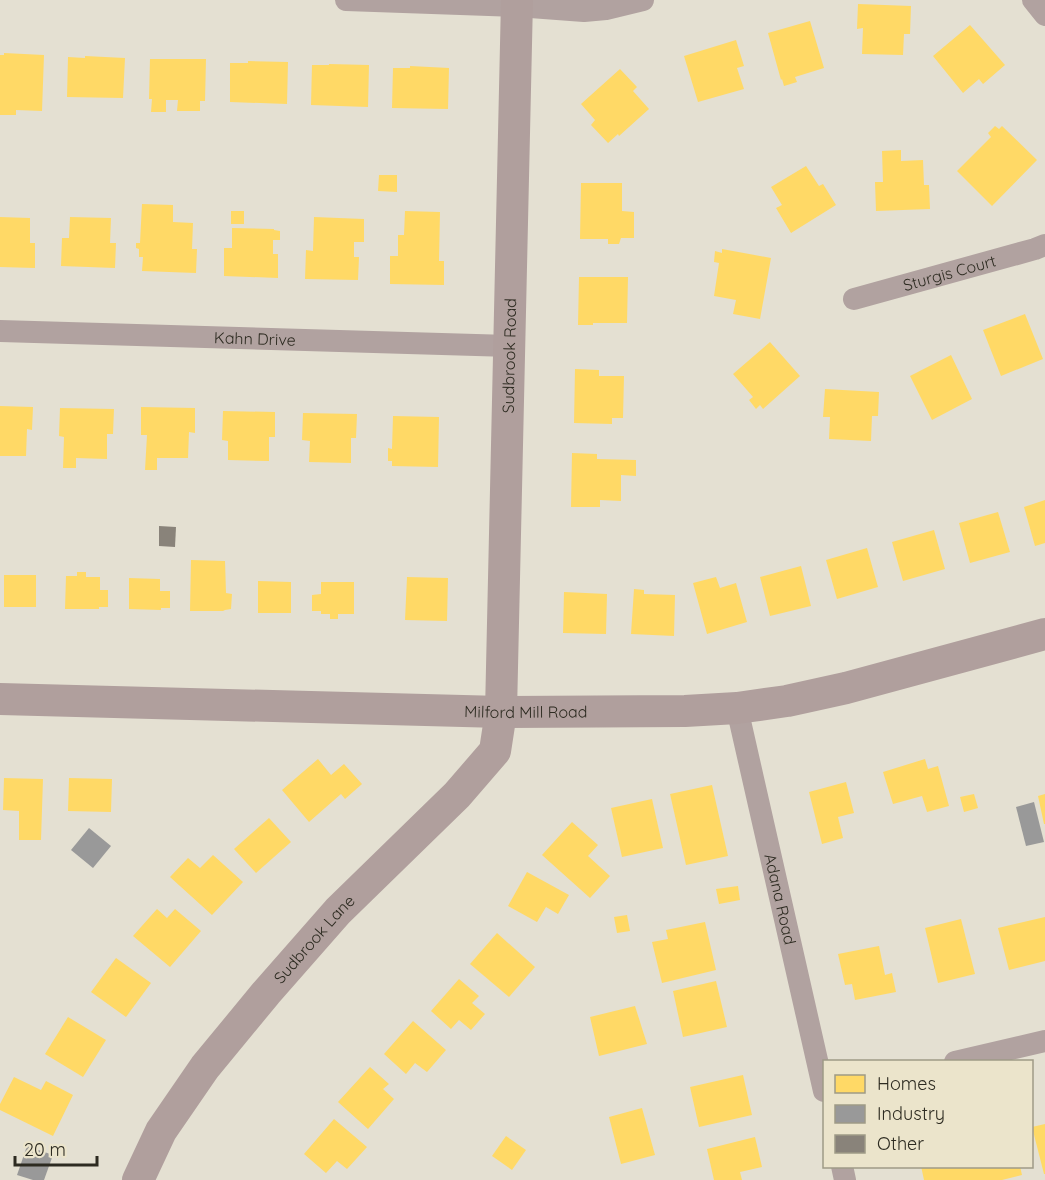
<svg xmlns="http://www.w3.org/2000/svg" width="1045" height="1180" font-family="Quicksand,sans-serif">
<rect width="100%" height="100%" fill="#e4e0d2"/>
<g fill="#ffd966">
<path d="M858,4l53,2 -1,28h-6l-1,21 -41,-1 1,-26 -6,1z"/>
<path d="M810,21l14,47 -29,9 2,5 -13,4 -2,-7 -1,1 -13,-47z"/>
<path d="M970,25l35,40 -22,19 -4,-5 -16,14 -30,-37z"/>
<path d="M736,40l8,26 -7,2 7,21 -46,13 -14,-46z"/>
<path d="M4,53l40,2 -2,56 -26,-1v5h-16v-60h4z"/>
<path d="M85,56l40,2 -2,40 -56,-1 1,-40 17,1z"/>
<path d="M150,59h56l-1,42h-5v10h-23l1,-11h-12v12h-15l1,-13h-3z"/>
<path d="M248,61l40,1 -1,42 -57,-2v-39h18z"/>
<path d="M329,64l40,1 -1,42 -57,-2 1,-40h17z"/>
<path d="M410,66l39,2 -1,41 -56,-1 1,-40h17z"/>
<path d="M620,69l17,18 -4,4 16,18 -30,27 -1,-2 -10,9 -17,-18 4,-5 -14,-16z"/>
<path d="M995,126l4,3 3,-3 35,34 -45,46 -35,-35 34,-34 -3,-4z"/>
<path d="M901,150v11l22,-1 1,25h5l1,24 -54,2 -1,-29h8l-1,-31z"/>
<path d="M806,166l13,20 4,-2 13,21 -45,28 -15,-25 6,-3 -11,-18z"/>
<path d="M379,175h18v17l-19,-1z"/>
<path d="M581,183h41v28l12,1v26h-13l-2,6h-11v-5h-28z"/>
<path d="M142,204l31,1v17l20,1 -1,26h5l-1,24 -54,-2 1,-14h-4v-8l-3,-1v-5h4z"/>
<rect x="231" y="211" width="13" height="13"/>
<path d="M405,211l35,1 -1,49h5v24l-54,-1v-28h8v-21h6z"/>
<path d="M0,217l30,1v25h5v25l-35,-1z"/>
<path d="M70,217l41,1 -1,25h6l-1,25 -54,-2 1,-28h7z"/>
<path d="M314,217l50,2v23h-10v15h5l-1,23 -53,-1 1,-29 7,1z"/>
<path d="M232,228l42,1v1l6,1v9h-7v14h5v24l-54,-2v-28h8z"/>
<path d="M722,249l49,9 -11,61 -27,-5 3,-14 -22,-4 5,-33 -5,-1 1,-11 7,2z"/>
<path d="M579,277h49l-1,46h-34v2h-15z"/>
<path d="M1025,314l18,45 -42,17 -18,-46z"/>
<path d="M770,342l30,34 -37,33 -3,-4 -4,4 -7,-9 4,-3 -20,-23z"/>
<path d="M951,355l21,44 -40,21 -22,-44z"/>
<path d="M575,369l24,1v6h25l-1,42h-11v6l-38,-1z"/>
<path d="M825,389l54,3 -1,24h-6l-1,25 -42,-2 1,-22h-7z"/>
<path d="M0,406l33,1 -1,23 -5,-1 -1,27h-26z"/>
<path d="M141,407l54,1v25l-6,-1 -1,26h-31v12h-12l2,-35h-6z"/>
<path d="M60,408l54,1 -1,25h-6v25l-31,-1v10h-13l1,-31 -5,-1z"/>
<path d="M223,411l52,1v25h-6v24l-41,-1v-19l-6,-1z"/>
<path d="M303,413l54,1 -1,24h-5v25l-42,-1 1,-21 -8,-1z"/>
<path d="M393,416l46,1 -1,50 -46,-1v-5h-4v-13l4,1z"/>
<path d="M572,453l25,1v5l39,1v16l-15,-1v26l-21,-1v7h-29z"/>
<path d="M1045,500v43l-10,3 -11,-39z"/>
<path d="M998,512l12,40 -40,11 -11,-40z"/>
<path d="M934,530l11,39 -42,12 -11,-39z"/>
<path d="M867,548l11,39 -41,12 -11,-39z"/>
<path d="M191,560l34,1 1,32 6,1 -1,15 -6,1 -2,1h-33z"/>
<path d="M801,566l10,40 -41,10 -10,-39z"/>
<path d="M77,572h9v5h14v13h8v17h-9v2h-34l1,-33h11z"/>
<rect x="4" y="575" width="32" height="32"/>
<path d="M407,577l41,1 -1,43 -42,-1z"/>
<path d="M716,577l4,11 16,-5 11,39 -40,12 -14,-51z"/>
<path d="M129,578l31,1v12h10v17h-9v2l-32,-1z"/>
<path d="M258,581l33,1v31h-33z"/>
<path d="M321,582h33v32h-16v5h-8v-5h-9v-3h-9v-16l9,-1z"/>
<path d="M634,589l10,1v4l31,1 -1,41 -43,-2z"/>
<path d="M564,592l43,2 -1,40 -43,-1z"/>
<path d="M318,759l13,16 13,-11 18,20 -17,15 -4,-5 -32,28 -27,-32z"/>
<path d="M925,759l3,10 10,-3 11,40 -22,6 -5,-16 -29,8 -10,-32z"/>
<path d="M4,778l39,1 -2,61h-22v-29l-16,-1z"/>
<path d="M69,778l43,1 -1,33 -43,-1z"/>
<path d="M846,782l8,31 -16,4 5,21 -21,6 -13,-52z"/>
<path d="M712,785l16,71 -42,9 -16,-71z"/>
<path d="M974,794l4,14 -14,4 -4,-15z"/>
<path d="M1045,794v30h-1l-6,-28z"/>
<path d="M652,799l11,49 -41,9 -11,-49z"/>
<path d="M269,818l22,24 -35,31 -22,-24z"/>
<path d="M572,822l26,23 -10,11 22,20 -20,22 -48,-43z"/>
<path d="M213,855l30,27 -31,33 -42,-38 18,-19 12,10z"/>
<path d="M527,872l42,23 -11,19 -12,-7 -9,15 -29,-16z"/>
<path d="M738,886l2,14 -21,4 -3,-15z"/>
<path d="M157,909l10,9 8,-9 26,22 -31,36 -37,-31z"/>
<path d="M627,915l3,16 -13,2 -3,-16z"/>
<path d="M1045,917v44l-36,9 -11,-42z"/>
<path d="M961,919l14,55 -37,9 -13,-55z"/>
<path d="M705,922l11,48 -54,13 -10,-41 16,-3 -2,-9z"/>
<path d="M497,933l38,34 -26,30 -39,-33z"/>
<path d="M879,946l6,29 7,-2 4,19 -41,8 -3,-16 -7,1 -7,-31z"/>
<path d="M116,958l35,25 -25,34 -35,-25z"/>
<path d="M459,979l20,17 -7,7 13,11 -14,16 -12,-10 -8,9 -20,-18z"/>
<path d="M716,981l11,46 -44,10 -10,-46z"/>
<path d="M635,1006l12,38 -48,12 -9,-39z"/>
<path d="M68,1017l38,23 -23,37 -38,-23z"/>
<path d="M413,1021l33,29 -19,22 -12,-9 -9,11 -22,-20z"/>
<path d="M370,1067l19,17 -6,5 11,10 -26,30 -30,-27z"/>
<path d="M743,1075l9,40 -53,12 -9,-40z"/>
<path d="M14,1077l27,13 5,-9 27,14 -20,41 -53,-26v-6z"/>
<path d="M642,1108l13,47 -34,9 -12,-47z"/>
<path d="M334,1119l33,28 -20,22 -10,-8 -11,12 -22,-19z"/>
<path d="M1045,1124v50h-1l-12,-47z"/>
<path d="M506,1136l20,14 -14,20 -20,-14z"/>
<path d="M755,1137l7,30 -22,5 2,8h-28l-7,-31z"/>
<path d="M921,1166h99l2,9 -20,5h-78z"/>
</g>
<g fill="#999">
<path d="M1034,802l10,40 -18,4 -10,-39z"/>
<path d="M89,828l22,18 -18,22 -22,-18z"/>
<path d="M27,1146l26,9 -9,25h-11l-16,-5z"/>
</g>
<path fill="#89837a" d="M159,526l17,1 -1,20 -16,-1z"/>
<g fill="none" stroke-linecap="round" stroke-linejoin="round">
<g stroke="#b1a2a0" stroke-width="22">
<path d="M346,0l171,6 67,5 22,-2 37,-9"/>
<path d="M1033,0l12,15"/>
<path id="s1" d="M854,299l181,-50 10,-4"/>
<path id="s2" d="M0,331l510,15"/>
<path id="s3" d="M737,708l87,383"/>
<path d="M955,1062l90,-21"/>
<path d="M842,1166l3,14"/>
</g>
<g stroke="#b09f9d" stroke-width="32">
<path id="s4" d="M0,699l501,13 184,-1 52,-3 50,-7 59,-13 199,-54"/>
<path id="s5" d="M138,1180l23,-49 44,-64 61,-74 72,-82 119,-116 38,-44 6,-39 16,-712"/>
</g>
</g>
<g text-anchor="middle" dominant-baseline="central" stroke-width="6" stroke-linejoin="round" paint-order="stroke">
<g font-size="16" fill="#2d2b21" stroke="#ebe4cb">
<text stroke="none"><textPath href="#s1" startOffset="99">Sturgis Court</textPath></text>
<text stroke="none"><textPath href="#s2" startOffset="255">Kahn Drive</textPath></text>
<text stroke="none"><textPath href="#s5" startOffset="957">Sudbrook Road</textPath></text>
<text stroke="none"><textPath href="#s4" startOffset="526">Milford Mill Road</textPath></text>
<text stroke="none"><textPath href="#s3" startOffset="196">Adana Road</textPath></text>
<text stroke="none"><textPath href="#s5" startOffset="300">Sudbrook Lane</textPath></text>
</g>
</g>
<rect x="823" y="1060" width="210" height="108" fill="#ebe4cb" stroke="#9f9a87" stroke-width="1.5"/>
<rect x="835" y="1075" width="30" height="18" fill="#ffd966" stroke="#9f9a87" stroke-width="1.5"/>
<text x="877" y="1090" font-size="18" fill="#2d2b21">Homes</text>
<rect x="835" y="1105" width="30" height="18" fill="#999999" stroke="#9f9a87" stroke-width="1.5"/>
<text x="877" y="1120" font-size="18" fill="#2d2b21">Industry</text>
<rect x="835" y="1135" width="30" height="18" fill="#89837a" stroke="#9f9a87" stroke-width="1.5"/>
<text x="877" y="1150" font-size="18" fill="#2d2b21">Other</text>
<path d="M15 1156v9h82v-9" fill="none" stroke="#2d2b21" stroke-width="3"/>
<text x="24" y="1156" font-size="18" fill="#2d2b21" stroke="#ebe4cb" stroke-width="4.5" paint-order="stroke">20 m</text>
</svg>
